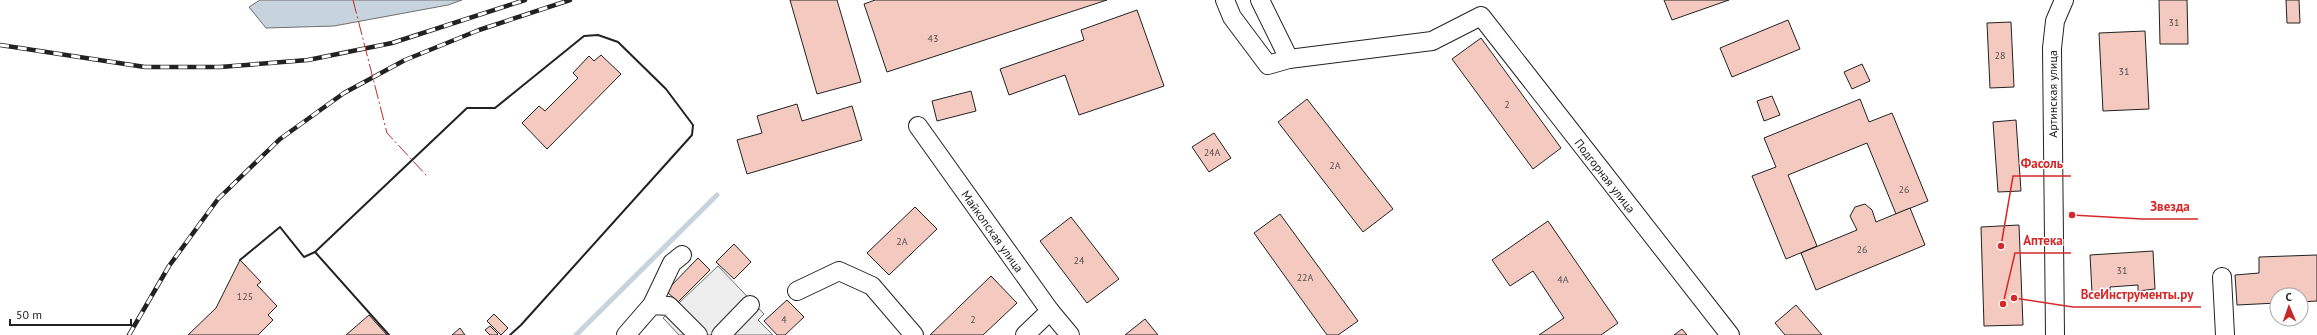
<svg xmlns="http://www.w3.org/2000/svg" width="2317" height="335" font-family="'PT Sans',sans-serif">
<rect width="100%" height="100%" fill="#fff"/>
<path fill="#ededed" stroke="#6f6f6f" d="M718,266l46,48 -6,6 15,15h-94l-16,-17z"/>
<path fill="#c7d3dd" stroke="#6f6f6f" d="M260,0h202l-14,5 -114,21 -68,2 -17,-21z"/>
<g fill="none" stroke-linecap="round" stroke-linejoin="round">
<path stroke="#c7d3dd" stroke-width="5" d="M576,335l141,-140"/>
</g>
<g fill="#f3c9c0" stroke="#222">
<path d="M790,0h47l24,82 -44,12z"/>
<path d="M875,0h232l-220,72 -23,-68z"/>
<path d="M1664,0h65l-57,20z"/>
<path d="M2159,0h28l1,44h-28z"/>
<path d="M2286,0h13l1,23h-13z"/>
<path d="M1137,10l27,76 -85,29 -14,-40 -56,20 -9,-26 84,-29 -3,-10z"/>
<path d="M1788,20l12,29 -68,28 -12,-29z"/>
<path d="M2011,22l3,65 -24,1 -3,-65z"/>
<path d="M2145,31l4,78 -46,2 -4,-78z"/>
<path d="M1481,38l80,110 -28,21 -81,-110z"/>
<path d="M601,55l20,19 -74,75 -25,-26 17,-17 6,5 33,-33 -5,-5 16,-17 5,5z"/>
<path d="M1862,64l8,17 -18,8 -8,-17z"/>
<path d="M971,91l5,20 -39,10 -5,-20z"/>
<path d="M1772,96l8,19 -16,6 -7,-20z"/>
<path d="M1307,99l86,110 -30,23 -85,-110z"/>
<path d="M1860,99l9,23 23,-9 36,88 -32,13 -29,-71 -79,32 29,71 -31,13 -34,-83 24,-9 -12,-29z"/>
<path d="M797,104l5,17 50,-15 10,34 -115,34 -10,-34 25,-7 -5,-17z"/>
<path d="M2016,120l5,71 -23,1 -5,-70z"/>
<path d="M1214,133l17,25 -22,14 -17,-25z"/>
<path d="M1865,204l7,6 4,12 34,-14 15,37 -109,45 -15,-37 56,-23 -7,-14 5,-9z"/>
<path d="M915,207l22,22 -48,46 -22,-22z"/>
<path d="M1280,214l78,107 -20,14h-11l-73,-102z"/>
<path d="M1071,217l48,62 -32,24 -47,-62z"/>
<path d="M1548,221l70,102 -17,12h-62l25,-17 -31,-47 -23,15 -18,-26z"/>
<path d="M2019,225l4,100 -39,1 -3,-99z"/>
<path d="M734,244l17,18 -17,17 -18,-17z"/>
<path d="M2153,251l2,38 -17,2v-6l-28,2v5l-18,1 -2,-38z"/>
<path d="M2317,255v46l-16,1v-7h-24v8l-40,2 -2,-30 24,-2v-16z"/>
<path d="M698,258l12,12 -32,32 -12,-11z"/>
<path d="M240,260l21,22 -4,3 20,21 -9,9 5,5 -15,15h-70l28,-27z"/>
<path d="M991,276l26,27 -34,32h-53z"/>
<path d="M787,300l17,17 -19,18h-8l-13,-14z"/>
<path d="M1796,305l26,30h-37l-10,-12z"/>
<path d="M494,314l14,14 -7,7 -14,-14z"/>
<path d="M369,315l18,20h-41z"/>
<path d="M1145,319l13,16h-33z"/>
<path d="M490,326l8,8 -1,1h-7l-5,-5z"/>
<path d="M460,328l5,7h-13z"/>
<path d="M1682,329l5,6h-13z"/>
</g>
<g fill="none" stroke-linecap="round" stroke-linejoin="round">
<g stroke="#222" stroke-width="20">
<g id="minor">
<path d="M1225,0l7,17 36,48 21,-6"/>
<path id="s1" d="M1260,0l29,59 143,-18 49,-25 249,319"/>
<path id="s2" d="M918,126l132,185 20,24"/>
<path d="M2222,277l3,58"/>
<path d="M797,291l42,-20 33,15 42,49"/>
<path d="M652,305l20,-42 10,-8"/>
<path d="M626,335l26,-30 17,1 29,29"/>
<path d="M721,335l29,-30"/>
<path d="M1025,335l25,-24"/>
<path d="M2055,335l-3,-287 3,-27 9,-21"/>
</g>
</g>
<use href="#minor" stroke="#fff" stroke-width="18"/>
<g stroke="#222" stroke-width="4.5">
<g id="rail">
<path d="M0,45l145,22h75l88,-7 84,-17 133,-43"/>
<path d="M129,335l40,-69 49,-67 62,-60 64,-46 61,-33 74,-30 91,-30"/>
</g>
</g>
<use href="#rail" stroke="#fff" stroke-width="3" stroke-dasharray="9" stroke-linecap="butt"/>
<g stroke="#222" stroke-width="2">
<path d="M315,252l74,83"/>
<path d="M240,260l40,-33 24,30 11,-5 152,-144h28l89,-72 14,-1 20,7 48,47 27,36 -1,10 -171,190 -11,10"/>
</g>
<path stroke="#c62828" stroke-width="1" stroke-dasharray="14 3 2 3" stroke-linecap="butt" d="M353,0l34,133 40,43"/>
</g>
<g text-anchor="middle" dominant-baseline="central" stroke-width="3" stroke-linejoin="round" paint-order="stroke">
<g font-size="10" fill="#564c4a">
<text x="2174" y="22">31</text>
<text x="933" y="38">43</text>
<text x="2000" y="55">28</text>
<text x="2124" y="71">31</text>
<text x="1507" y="104">2</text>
<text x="1212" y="152">24А</text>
<text x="1335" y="165">2А</text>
<text x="1904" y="189">26</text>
<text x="902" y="241">2А</text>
<text x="1862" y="249">26</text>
<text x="1079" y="260">24</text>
<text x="2122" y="270">31</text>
<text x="1305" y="277">22А</text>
<text x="1563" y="279">4А</text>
<text x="245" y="296">125</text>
<text x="784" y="319">4</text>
<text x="973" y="319">2</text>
</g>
<g font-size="12" fill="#222" stroke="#fff">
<text transform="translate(2052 94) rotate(-90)">Артинская улица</text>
<text stroke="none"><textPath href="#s1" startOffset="467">Подгорная улица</textPath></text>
<text stroke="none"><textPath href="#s2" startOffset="129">Майкопская улица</textPath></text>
</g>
</g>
<path fill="none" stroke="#d62828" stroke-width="1.5" d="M2001 246L2013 176H2071M2072 215L2142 219H2198M2003 304L2015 253H2071M2014 298L2073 307H2201"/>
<g fill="#d62828" stroke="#fff" stroke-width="1.5">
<circle cx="2001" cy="246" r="4"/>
<circle cx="2072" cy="215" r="4"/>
<circle cx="2003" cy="304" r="4"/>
<circle cx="2014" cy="298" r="4"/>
</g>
<g font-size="13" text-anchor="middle" font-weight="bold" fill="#d62828" stroke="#fff" stroke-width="3" stroke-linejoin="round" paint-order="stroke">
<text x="2042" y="168">Фасоль</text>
<text x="2170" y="211">Звезда</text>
<text x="2043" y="245">Аптека</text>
<text x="2137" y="299">ВсеИнструменты.ру</text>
</g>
<g transform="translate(2289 307) rotate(358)"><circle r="19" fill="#ffffff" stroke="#a7a7a7"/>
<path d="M0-3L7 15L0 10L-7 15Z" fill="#c62828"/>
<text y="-6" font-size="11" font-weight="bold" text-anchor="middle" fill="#222222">С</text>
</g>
<path d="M10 319v6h121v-6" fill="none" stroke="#222222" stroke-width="2"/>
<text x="16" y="319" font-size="12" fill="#222222" stroke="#ffffff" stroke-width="3" paint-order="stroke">50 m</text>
</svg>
